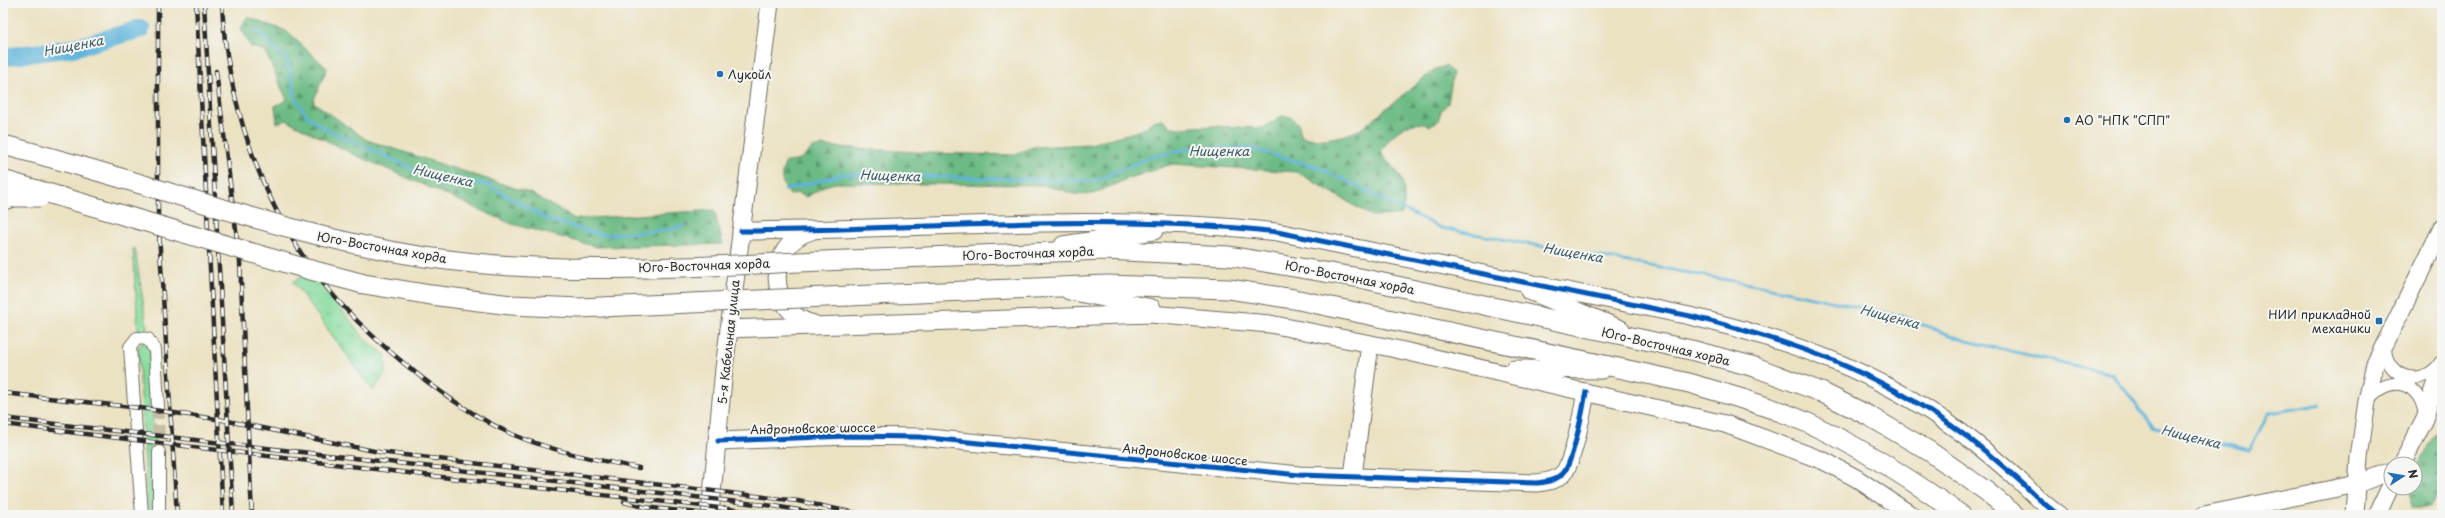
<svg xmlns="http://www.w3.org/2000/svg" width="2445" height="518" font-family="'Playpen Sans',sans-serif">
<defs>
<pattern id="grass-tufts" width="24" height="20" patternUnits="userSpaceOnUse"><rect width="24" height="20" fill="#86db9d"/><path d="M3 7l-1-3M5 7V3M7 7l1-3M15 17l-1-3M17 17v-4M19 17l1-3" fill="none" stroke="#74bc87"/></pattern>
<pattern id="forest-firs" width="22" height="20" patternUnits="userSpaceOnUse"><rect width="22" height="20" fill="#6cbb84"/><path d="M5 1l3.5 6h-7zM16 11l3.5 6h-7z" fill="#59986c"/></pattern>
</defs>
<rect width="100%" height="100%" fill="#f6f6f2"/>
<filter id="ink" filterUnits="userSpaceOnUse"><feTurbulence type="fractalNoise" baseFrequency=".025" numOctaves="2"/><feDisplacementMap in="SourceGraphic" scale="8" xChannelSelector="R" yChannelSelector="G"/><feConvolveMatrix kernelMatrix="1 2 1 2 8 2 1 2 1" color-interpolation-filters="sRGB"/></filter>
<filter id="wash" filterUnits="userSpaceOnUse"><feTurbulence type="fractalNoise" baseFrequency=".012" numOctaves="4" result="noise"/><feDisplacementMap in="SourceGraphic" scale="16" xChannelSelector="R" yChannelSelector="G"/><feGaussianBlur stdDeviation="0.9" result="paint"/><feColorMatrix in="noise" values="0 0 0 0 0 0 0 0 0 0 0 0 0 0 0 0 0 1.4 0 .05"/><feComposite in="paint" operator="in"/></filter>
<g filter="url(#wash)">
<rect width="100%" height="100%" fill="#ebe2c2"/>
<g fill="url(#grass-tufts)" stroke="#588364">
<path d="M135,248l12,80 -2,3 -7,-1 -5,-81z"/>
<path d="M314,275l51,64 20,16 1,17 -13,19 -80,-109 10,-6z"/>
<path d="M144,342l5,5 6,104v64h-7l-10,-168z"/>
</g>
<g fill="url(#forest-firs)" stroke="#4c7358">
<path d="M247,17l39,14 41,37 -14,34 54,38 163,53 45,26 139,-9 9,34 -126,3 -85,-23 -159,-70 -67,-34 -9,3 -2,-17 12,-6 -22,-49 -14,-4 -10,-19z"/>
<path d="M1446,66l7,7 -5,30 -7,8 -3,10 -9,5c-20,-9 -38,8 -48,26 4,9 11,13 17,21 8,10 8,31 3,42l-29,1 -75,-44 -125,-8 -45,15 -34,15h-20l-10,-4 -22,-5 -206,-2 -11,3 -17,11 -10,-4 -7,2c-9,-13 -11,-19 -4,-33 13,0 18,-4 26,-14l11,-2 106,7 84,2 20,-8 57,-3 45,-12 10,-4 8,-7 10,-2 8,8 10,1 30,-2 52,2 19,-12 9,1 8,8 2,11c17,7 43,1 60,-7l74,-60z"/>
<path d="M2442,429v47l-3,9v10l-9,12h-18l-1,-17 4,-2c0,-20 11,-46 27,-59z"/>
</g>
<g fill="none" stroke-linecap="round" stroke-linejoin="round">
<g stroke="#5db4da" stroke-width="3">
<path d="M256,30l31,30 9,39 12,18 16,11 94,43 70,14 58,34 56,16 67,-5 13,-4"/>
<path d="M785,190l58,-16 253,7 51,-23 44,-10h57l70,19 123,61 325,59 134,29 66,25 147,33 39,52 97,24 20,-37 44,-7 7,-3"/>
</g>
<path stroke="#5db4da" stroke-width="18" d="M3,57l70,-9 68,-19"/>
</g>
</g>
<g filter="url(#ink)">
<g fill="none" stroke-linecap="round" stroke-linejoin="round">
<path stroke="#c5bda4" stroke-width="12" stroke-dasharray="12 6" stroke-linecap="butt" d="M158,407l1,45"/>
<g stroke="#6e6b60" stroke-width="14">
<g id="street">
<path d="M2385,344c-2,34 38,46 56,18"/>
<path d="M2368,400c22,-28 55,-18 57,18"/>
<path d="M159,452v63"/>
<path d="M142,515l-12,-168 7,-9 11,1 7,11 3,57"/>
</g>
</g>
<g stroke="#6e6b60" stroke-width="19">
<g id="secondary">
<path d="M741,231c178,-1 358,-19 536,1l413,84c98,24 186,54 269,115 22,16 43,34 63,52 12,11 23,23 37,32"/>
<path d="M811,231c-46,14 -45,82 3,93"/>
<path d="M1063,245l91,-14"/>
<path d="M1069,291l83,17"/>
<path d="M1529,291l92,38"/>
<path d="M729,329l421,-15 120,10 121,24 334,76 99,37 32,17 55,37"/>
<path d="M1514,369l88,1"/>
<path d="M718,441l129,-5 72,1 380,38 238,8c10,-1 22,-3 28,-12 9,-15 18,-61 21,-79"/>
<path d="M2402,464l23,-45 17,-54"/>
<path d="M1353,476l17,-132"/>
<path d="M710,515l14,-146 46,-366"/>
<path d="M2204,515l153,-31 34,-13"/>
<path d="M2355,515l4,-57 8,-57 8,-37 67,-136"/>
<path d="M2377,515l14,-30"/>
</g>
</g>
<g stroke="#6e6b60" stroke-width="21">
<g id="primary">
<path d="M849,260l255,-10 125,6 131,22 331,72 64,17 66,25 48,24 60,35 57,40 29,24"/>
<path d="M849,296l258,-11 122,4 65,10 395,84c40,12 81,23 119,40 55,25 104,57 153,92"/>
</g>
</g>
<use href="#street" stroke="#fff" stroke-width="12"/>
<use href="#secondary" stroke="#fff" stroke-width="17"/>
<use href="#primary" stroke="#fff" stroke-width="19"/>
<g stroke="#2b2b2b" stroke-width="4.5">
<g id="rail">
<path d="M158,3v215l19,297"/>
<path d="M196,3l27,512"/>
<path d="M204,3l29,512"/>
<path d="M222,3c4,93 37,195 93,270 26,34 58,65 91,92 33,27 69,53 108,70 41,17 83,25 125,33"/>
<path d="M216,71l24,191 12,253"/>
<path d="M3,393l137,15 83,12 156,32 419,49 67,14"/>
<path d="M3,418l771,88 54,9"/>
<path d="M3,424l447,54 333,37"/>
<path d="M624,502l20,5 74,8"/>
</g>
</g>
<use href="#rail" stroke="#f6f6f2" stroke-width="3" stroke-dasharray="9" stroke-linecap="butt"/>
<g stroke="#6e6b60" stroke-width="21" stroke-linecap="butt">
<g id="primary-bridge">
<path d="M3,145c141,35 278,90 422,112 141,21 283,8 424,3"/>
<path d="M3,180l304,89 57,15 67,11 80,10 68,3 270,-12"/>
<path d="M3,200l11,-3h26"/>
</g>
</g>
<use href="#primary-bridge" stroke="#fff" stroke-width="19"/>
<g stroke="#f6f6f2" stroke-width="8">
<g id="cycleway">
<path d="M741,231c178,-1 358,-19 536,1l413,84c98,24 186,54 269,115 22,16 43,34 63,52 12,11 23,23 37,32"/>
<path d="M718,441l129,-5 72,1 380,38 238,8c10,-1 22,-3 28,-12 9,-15 18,-61 21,-79"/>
</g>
</g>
<use href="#cycleway" stroke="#0057b8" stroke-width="5"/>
</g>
</g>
<g fill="#1f6fb2" stroke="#f6f6f2" stroke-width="1.5">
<circle cx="720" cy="74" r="4"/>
<circle cx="2067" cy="120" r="4"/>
<rect x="2375" y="317" width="8" height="8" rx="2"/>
</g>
<g text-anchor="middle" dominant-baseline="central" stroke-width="4" stroke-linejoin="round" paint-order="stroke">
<g font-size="12" fill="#2b2b2b" stroke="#f6f6f2" text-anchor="start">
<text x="728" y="74">Лукойл</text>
<text x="2075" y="120">АО "НПК "СПП"</text>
<text x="2371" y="314" text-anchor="end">НИИ прикладной<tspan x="2371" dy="14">механики</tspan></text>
</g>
<g font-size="12" fill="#2b2b2b" stroke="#f6f6f2">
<text transform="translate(382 247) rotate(10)">Юго-Восточная хорда</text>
<text transform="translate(1028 253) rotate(-2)">Юго-Восточная хорда</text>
<text transform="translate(704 265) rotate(-2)">Юго-Восточная хорда</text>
<text transform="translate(1350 277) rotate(11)">Юго-Восточная хорда</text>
<text transform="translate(728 342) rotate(-84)">5-я Кабельная улица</text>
<text transform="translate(1666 346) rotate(13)">Юго-Восточная хорда</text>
<text transform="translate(813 428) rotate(-1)">Андроновское шоссе</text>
<text transform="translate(1185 454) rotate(6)">Андроновское шоссе</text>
</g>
<g font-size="13" font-style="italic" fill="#3c5b68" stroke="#f6f6f2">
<text transform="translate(73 45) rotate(-11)">Нищенка</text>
<text x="1219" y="150">Нищенка</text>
<text transform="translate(443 175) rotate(13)">Нищенка</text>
<text transform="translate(890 175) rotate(2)">Нищенка</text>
<text transform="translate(1573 252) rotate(10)">Нищенка</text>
<text transform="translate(1890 316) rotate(15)">Нищенка</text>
<text transform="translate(2191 436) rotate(14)">Нищенка</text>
</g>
</g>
<rect width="2445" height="518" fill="none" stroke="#f6f6f2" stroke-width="16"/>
<g transform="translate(2403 476) rotate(78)"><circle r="19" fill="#f6f6f2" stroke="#a5a5a2"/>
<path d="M0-3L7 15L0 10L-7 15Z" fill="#1f6fb2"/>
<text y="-6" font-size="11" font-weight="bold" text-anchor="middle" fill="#2b2b2b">N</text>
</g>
</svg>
